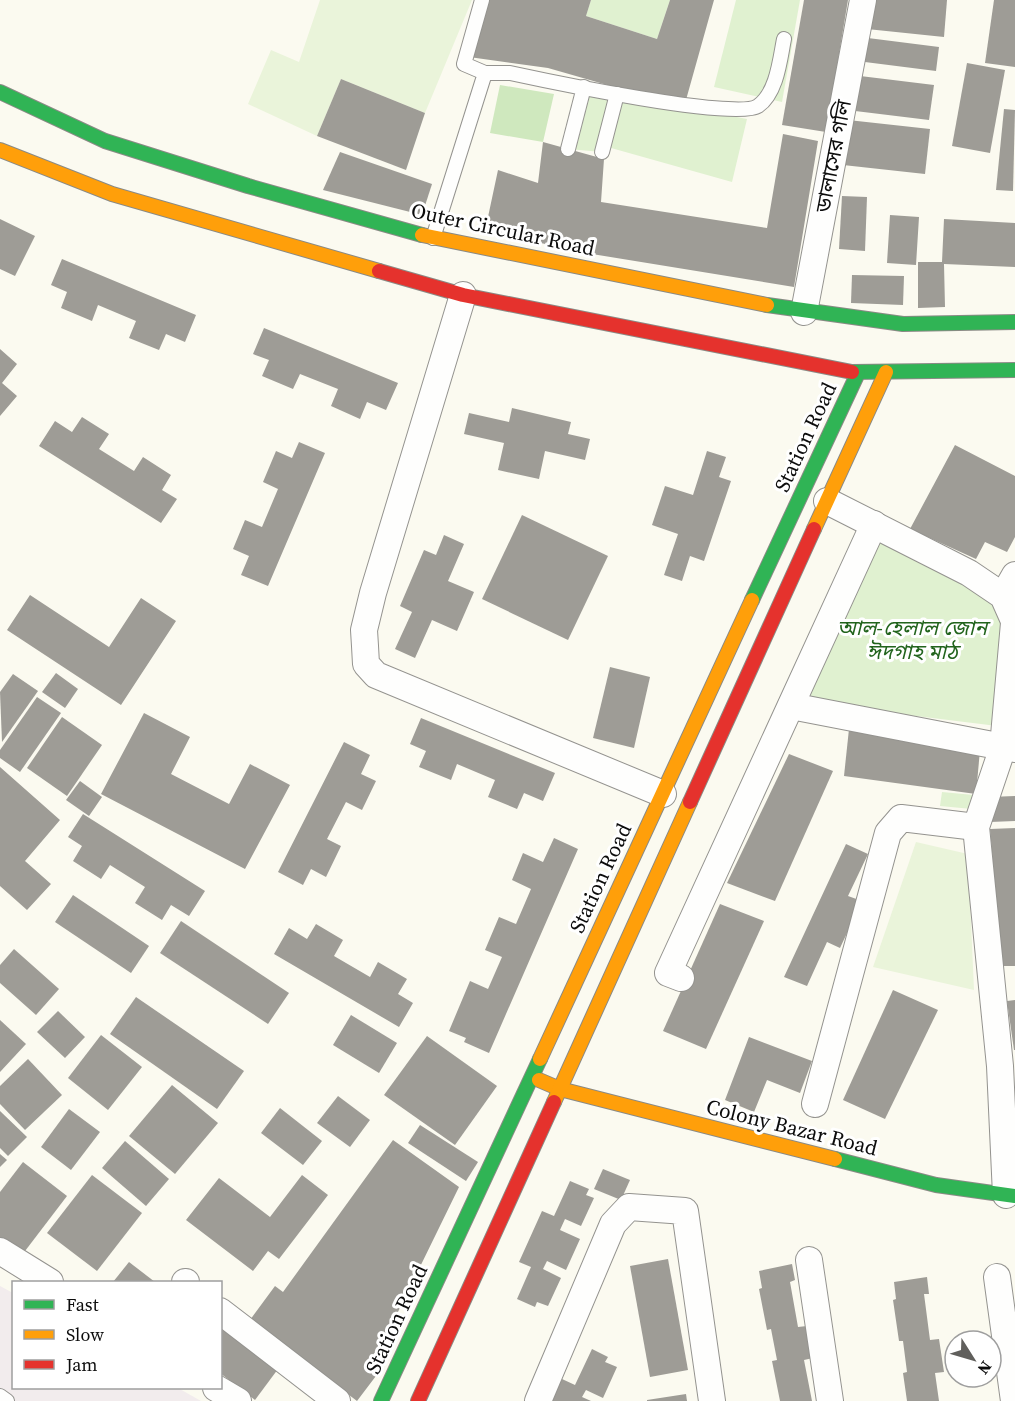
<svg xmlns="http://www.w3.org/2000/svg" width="1015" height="1401" font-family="'Source Serif 4','Noto Sans Bengali',serif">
<rect width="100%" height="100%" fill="#fbfaf0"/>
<path fill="#f2eced" d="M0,1286l13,7 1,95h164l23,13h-201z"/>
<g fill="#e0f1d0">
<path d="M591,0h79l-13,39 -71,-23z"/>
<path d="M736,0h64l-18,102 -68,-15z"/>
<path d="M584,87l163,32 -15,63 -128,-36 -2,6 -34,-3z"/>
<path d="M874,531l117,68 11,20 -5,107 -194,-24z"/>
<path d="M942,792l32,3 -2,14 -32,-3z"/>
</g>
<path fill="#cfe8be" d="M500,85l54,9 -11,48 -53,-9z"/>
<g fill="#eaf4da">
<path d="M320,0h152l-47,113 -84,-34 -24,57 -69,-32 23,-54 28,12z"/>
<path d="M916,842l52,12 6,136 -101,-23z"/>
</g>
<g fill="#9e9c96">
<path d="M487,0h104l-5,16 71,23 13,-39h44l-30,107 -136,-39 -79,-11z"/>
<path d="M804,0h44l-22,132 -44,-7z"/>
<path d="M870,0h77l-3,37 -77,-8z"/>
<path d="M994,0h21v67l-30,-4z"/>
<path d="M860,37l79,10 -3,24 -79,-10z"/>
<path d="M967,63l38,7 -15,83 -38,-7z"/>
<path d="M852,75l82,10 -5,35 -82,-10z"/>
<path d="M341,79l84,34 -19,57 -89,-34z"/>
<path d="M1004,109l11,1 -2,81 -17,-1z"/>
<path d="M848,120l82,9 -5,45 -82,-9z"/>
<path d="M783,134l35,7 -24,146 -202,-33 -107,-23 13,-61 40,13 5,-41 61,17 -3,43 166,26z"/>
<path d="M340,152l92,32 -10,31 -99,-25z"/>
<path d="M842,196l25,1 -2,54 -26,-2z"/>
<path d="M890,215l29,2 -3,48 -29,-2z"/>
<path d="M0,219l35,17 -20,40 -15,-7z"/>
<path d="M944,219l71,4v44l-71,-3 1,43 -27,1v-46h24z"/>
<path d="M62,259l134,56 -11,27 -19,-8 -7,16 -30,-12 7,-17 -38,-16 -6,16 -31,-13 6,-16 -16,-7z"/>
<path d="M852,275l52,1 -1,29 -52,-2z"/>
<path d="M264,328l134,55 -12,27 -19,-8 -7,17 -29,-13 7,-17 -38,-15 -7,15 -31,-13 7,-16 -16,-6z"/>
<path d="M0,349l17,15 -15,19 15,13 -17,20z"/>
<path d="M512,408l59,14 -3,12 22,5 -5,21 -40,-9 -6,28 -41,-9 6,-27 -40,-9 5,-21 40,9z"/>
<path d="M82,417l27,17 -10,15 35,22 9,-14 28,18 -9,15 15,9 -16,24 -122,-77 16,-25 17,11z"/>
<path d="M299,442l26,11 -57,133 -27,-11 8,-19 -16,-7 12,-29 17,7 16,-38 -15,-7 13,-31 16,7z"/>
<path d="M955,445l60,31v61l-8,15 -22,-10 -9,17 -66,-30z"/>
<path d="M707,451l19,6 -7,20 12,4 -27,80 -14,-5 -8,25 -18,-6 14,-41 -26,-9 13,-39 28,9z"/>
<path d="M522,515l86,41 -40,84 -86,-41z"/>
<path d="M444,535l20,9 -16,37 26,11 -17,39 -25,-11 -17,38 -20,-9 17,-37 -12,-6 24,-56 12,5z"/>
<path d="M30,595l79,52 32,-49 35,23 -55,84 -114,-75z"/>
<path d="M610,667l40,10 -16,71 -41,-10z"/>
<path d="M56,673l22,16 -13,19 -23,-16z"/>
<path d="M13,674l25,17 -36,51 -2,-50z"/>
<path d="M37,697l24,16 -41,59 -20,-14v-8z"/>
<path d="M144,713l46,24 -19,37 58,30 21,-40 40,21 -45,84 -144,-75z"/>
<path d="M62,717l40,28 -35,51 -40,-28z"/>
<path d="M421,718l134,55 -12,28 -19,-8 -7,16 -29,-12 7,-17 -38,-16 -6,16 -32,-13 7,-16 -16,-7z"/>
<path d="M849,729l131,21 -4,44 -132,-18z"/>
<path d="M344,742l26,13 -9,19 15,7 -14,29 -16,-8 -19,37 14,7 -15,31 -15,-8 -8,16 -25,-13z"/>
<path d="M789,754l44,17 -58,130 -48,-18z"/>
<path d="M0,767l60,53 -35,41 26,23 -24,26 -27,-24z"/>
<path d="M80,781l22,16 -13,19 -23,-16z"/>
<path d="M1015,796v25l-25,1 -1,-25z"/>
<path d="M83,814l122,77 -16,25 -18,-11 -9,15 -27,-17 10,-16 -35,-22 -9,14 -28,-18 9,-15 -14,-9z"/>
<path d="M1015,828v138h-13l-12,-137z"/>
<path d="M554,838l24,11 -89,204 -25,-11 2,-4 -17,-7 21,-50 18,8 14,-32 -17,-7 14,-33 17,7 15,-35 -19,-9 11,-27 20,9z"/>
<path d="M846,844l22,10 -20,42 14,5 -22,47 -13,-6 -20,44 -23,-9z"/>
<path d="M73,895l76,51 -18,27 -76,-51z"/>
<path d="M720,904l44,17 -58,128 -43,-18z"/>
<path d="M181,921l108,72 -21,31 -108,-71z"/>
<path d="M316,924l27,16 -9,16 36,21 8,-15 29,17 -9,15 15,9 -14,24 -125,-73 15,-26 18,11z"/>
<path d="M14,949l45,40 -23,26 -36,-32v-18z"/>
<path d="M893,990l45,20 -53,109 -42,-19z"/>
<path d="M136,997l108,74 -27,38 -107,-75z"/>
<path d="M1015,1000v50h-1l-7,-49z"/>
<path d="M58,1011l27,26 -20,21 -28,-26z"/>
<path d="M351,1015l46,28 -18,30 -46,-28z"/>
<path d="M0,1020l26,24 -26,28z"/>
<path d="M101,1035l41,32 -34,43 -40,-32z"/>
<path d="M427,1036l70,50 -42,59 -71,-50z"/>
<path d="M749,1037l63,24 -12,32 -33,-13 -13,32 -29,-12z"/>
<path d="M28,1059l34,36 -37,35 -25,-26v-18z"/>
<path d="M172,1085l46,38 -43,51 -46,-38z"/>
<path d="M338,1096l32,24 -20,27 -33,-24z"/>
<path d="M280,1108l42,33 -19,24 -42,-32z"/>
<path d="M69,1109l31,23 -29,38 -30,-23z"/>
<path d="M0,1111l27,26 -19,19 -8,-8z"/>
<path d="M420,1125l58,37 -12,19 -58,-38z"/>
<path d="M393,1140l66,47 -85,174 8,7 -25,33 -107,-81 25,-34 8,6z"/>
<path d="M125,1141l44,38 -23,27 -44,-38z"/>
<path d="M0,1154l7,6 -7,7z"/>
<path d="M23,1162l44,34 -45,59 -22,-17v-46z"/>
<path d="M603,1169l27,11 -9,20 -27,-11z"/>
<path d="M92,1175l50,38 -45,58 -50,-38z"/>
<path d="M302,1175l26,20 -49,64 -11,-8 -15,20 -67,-51 33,-42 51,39z"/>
<path d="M570,1181l19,8 -3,6 8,3 -13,28 -16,-7 -5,11 20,9 -14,31 -19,-9 -4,8 18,9 -13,28 -11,-4 -2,5 -18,-8 14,-32 -12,-5 23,-51 12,5z"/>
<path d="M668,1259l20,111 -38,7 -20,-111z"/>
<path d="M129,1262l26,20h-42z"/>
<path d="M792,1264l3,16 -5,2 8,45 9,-1 6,32 -9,2 8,41h-32l-8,-40 5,-1 -6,-31 -4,1 -8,-41 3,-1 -3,-17z"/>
<path d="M927,1277l2,17h-5l6,46 9,-1 5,33 -9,1 4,28h-32l-4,-28 4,-1 -4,-31h-4l-6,-41 3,-1 -2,-17z"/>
<path d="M220,1325l58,44 -23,31 -35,-27z"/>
<path d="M592,1349l16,8 -3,5 12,5 -14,31 -17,-8 -4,7 9,4h-39l10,-22 13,6z"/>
<path d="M686,1394l1,7h-40v-1z"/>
</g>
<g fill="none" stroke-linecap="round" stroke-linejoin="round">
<g stroke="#94938f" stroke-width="16">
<g id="lane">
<path d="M485,73h25c37,8 226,48 248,33 19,-13 22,-47 26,-67"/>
<path d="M568,149l16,-62"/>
<path d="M602,152l15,-58"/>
<path d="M433,238l52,-165 -21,-9 18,-64"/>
<path d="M0,1396l7,5"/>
</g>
</g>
<g stroke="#94938f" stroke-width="28">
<g id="street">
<path d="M463,295l-90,298 -9,37 1,16 1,18 10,11 287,119"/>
<path d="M804,312l59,-312"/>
<path d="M827,501l142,72 34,23 12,27"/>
<path d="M1003,596l12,-21"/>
<path d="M1014,623l-11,124 12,2"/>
<path d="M791,706l212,41 -27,80 24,239 6,129"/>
<path d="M681,978l-13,-5 206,-449"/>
<path d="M815,1104l73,-271 13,-15 75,9"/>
<path d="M0,1251l50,31"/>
<path d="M809,1260l21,141"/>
<path d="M997,1277l17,124"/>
<path d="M185,1282h1"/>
<path d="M220,1311l117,90"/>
<path d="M216,1388l22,13"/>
<path d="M538,1401l75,-177 16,-17 56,4 27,190"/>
</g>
</g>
<g stroke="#8a8a85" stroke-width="16">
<g id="fast">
<path d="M0,92l105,49 143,45 174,49"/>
<path d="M767,305l136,19 112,-2"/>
<path d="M852,372l163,-2"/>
<path d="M752,600l106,-227"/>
<path d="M835,1159l101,26 79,11"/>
<path d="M381,1401l159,-342"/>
</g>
</g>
<g stroke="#8a8a85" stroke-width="16">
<g id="slow">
<path d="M0,150l112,44 267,77"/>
<path d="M422,235l345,70"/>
<path d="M814,529l72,-157"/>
<path d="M540,1059l212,-459"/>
<path d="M539,1080l21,9 275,70"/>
<path d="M554,1102l136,-300"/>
</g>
</g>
<g stroke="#8a8a85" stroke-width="16">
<g id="jam">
<path d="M379,271l84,24 389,77"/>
<path d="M690,802l124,-273"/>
<path d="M418,1401l136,-299"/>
</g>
</g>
<use href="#lane" stroke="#fefefd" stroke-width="14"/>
<use href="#street" stroke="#fefefd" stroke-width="26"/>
<use href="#fast" stroke="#30b455" stroke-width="14"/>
<use href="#slow" stroke="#ff9f0a" stroke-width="14"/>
<use href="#jam" stroke="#e5322d" stroke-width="14"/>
</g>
<g text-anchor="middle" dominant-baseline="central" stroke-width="6" stroke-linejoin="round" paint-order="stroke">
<g font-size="21" fill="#0c0c0c" stroke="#fff">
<text transform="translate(833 156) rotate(-79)">ডালাসের গলি</text>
<text transform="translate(503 229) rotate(12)">Outer Circular Road</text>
<text transform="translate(805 437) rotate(-65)">Station Road</text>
<text transform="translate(600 878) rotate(-65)">Station Road</text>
<text transform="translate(792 1127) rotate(14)">Colony Bazar Road</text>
<text transform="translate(396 1319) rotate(-65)">Station Road</text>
</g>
<g font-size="21" font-style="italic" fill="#22641d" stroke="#fff">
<text x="912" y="627">আল-হেলাল জোন<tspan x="912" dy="24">ঈদগাহ মাঠ</tspan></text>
</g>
</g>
<rect x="12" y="1281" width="210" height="108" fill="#ffffff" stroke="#9e9e9e" stroke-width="1.5"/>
<rect x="24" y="1300" width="30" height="9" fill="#30b455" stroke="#9e9e9e" stroke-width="1.5"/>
<text x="66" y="1311" font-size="18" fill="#0c0c0c">Fast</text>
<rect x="24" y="1330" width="30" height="9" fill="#ff9f0a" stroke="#9e9e9e" stroke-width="1.5"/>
<text x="66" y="1341" font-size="18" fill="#0c0c0c">Slow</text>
<rect x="24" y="1360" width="30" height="9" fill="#e5322d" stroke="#9e9e9e" stroke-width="1.5"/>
<text x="66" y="1371" font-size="18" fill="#0c0c0c">Jam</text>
<g transform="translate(973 1359) rotate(127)"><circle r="28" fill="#ffffff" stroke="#9e9e9e" stroke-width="1.5"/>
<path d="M0-4.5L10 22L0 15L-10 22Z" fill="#605f5c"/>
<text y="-9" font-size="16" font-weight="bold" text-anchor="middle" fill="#0c0c0c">N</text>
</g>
</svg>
